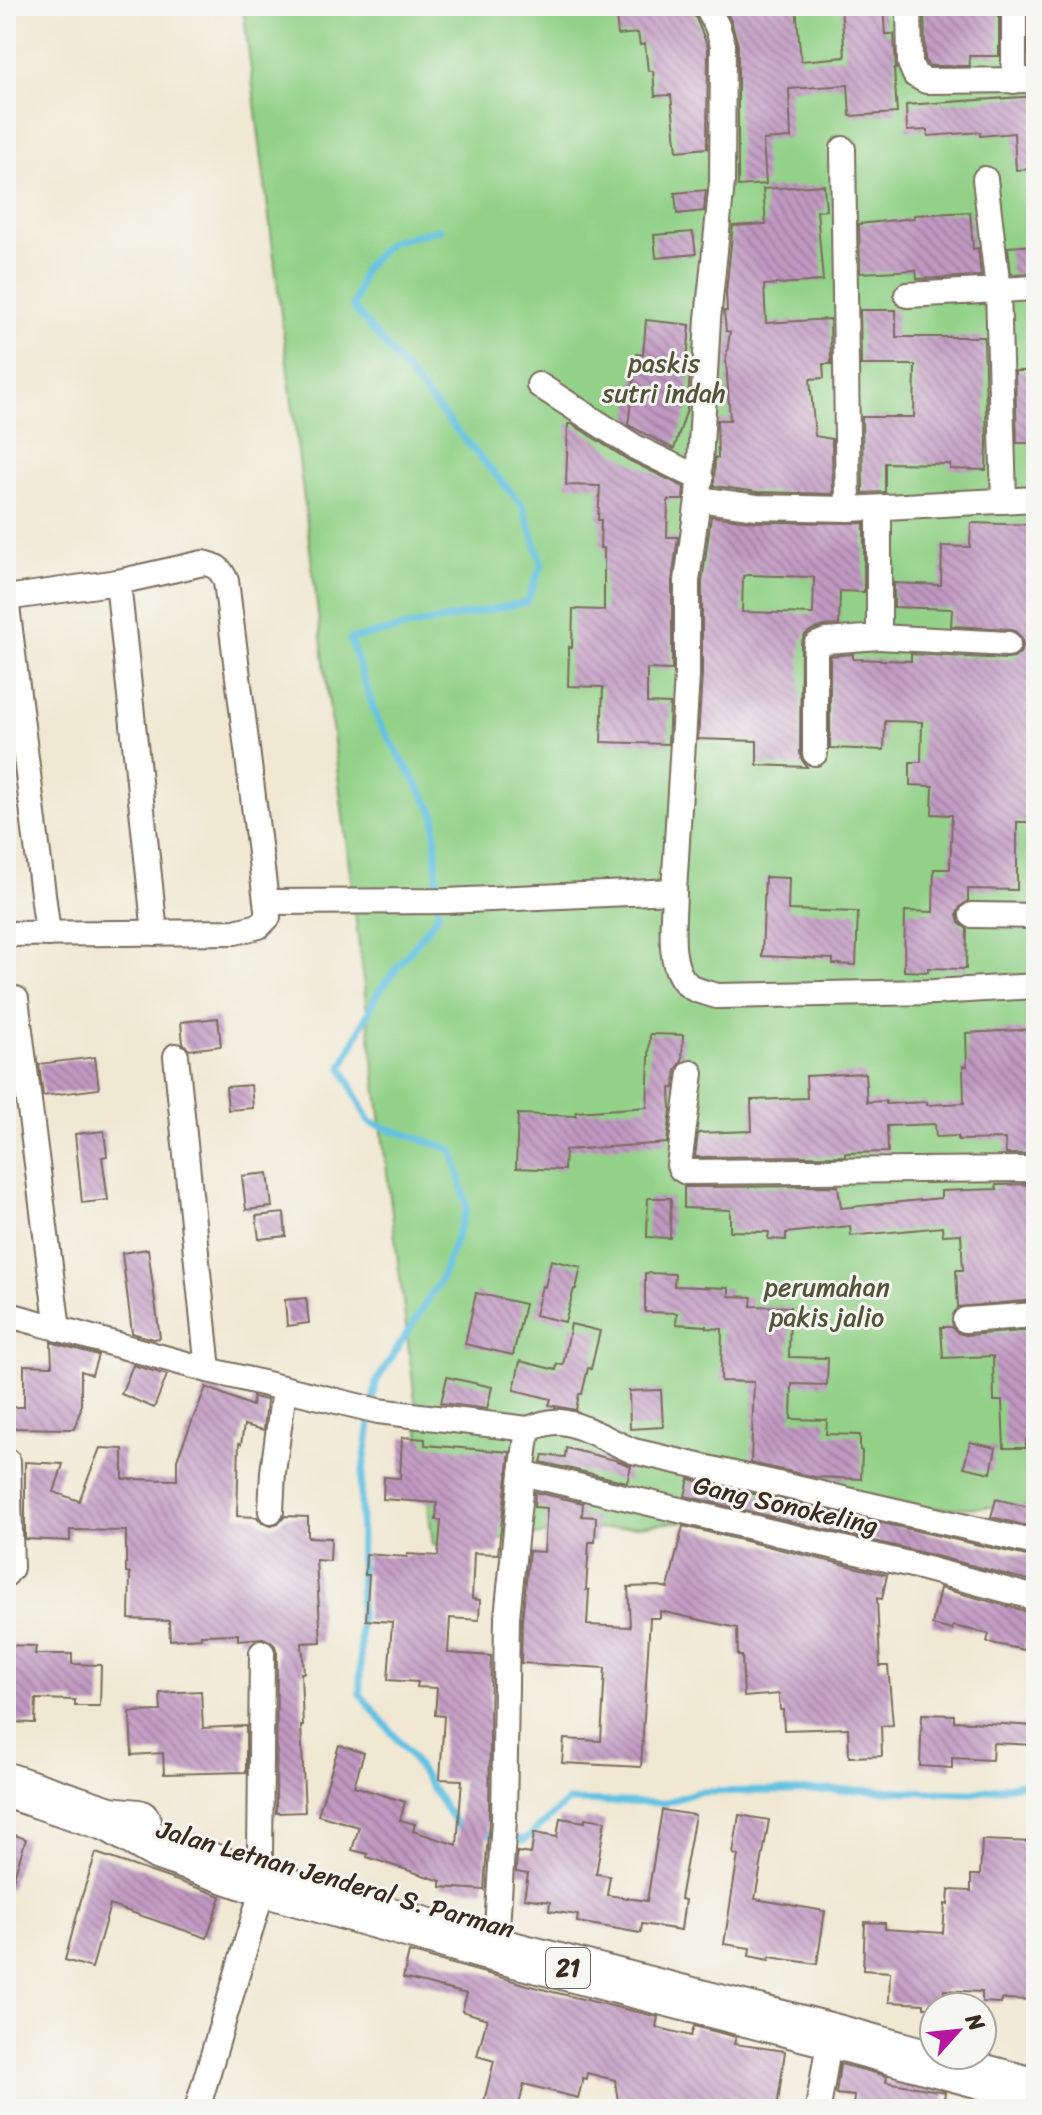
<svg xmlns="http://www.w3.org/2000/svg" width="1042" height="2115" font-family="Sriracha,sans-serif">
<defs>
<pattern id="building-back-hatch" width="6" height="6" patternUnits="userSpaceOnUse" patternTransform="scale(2)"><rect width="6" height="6" fill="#c098c1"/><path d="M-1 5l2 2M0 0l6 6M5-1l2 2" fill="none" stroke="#9d7c9c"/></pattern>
</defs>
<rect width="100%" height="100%" fill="#f6f6f2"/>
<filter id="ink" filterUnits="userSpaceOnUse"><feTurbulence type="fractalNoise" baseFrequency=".0125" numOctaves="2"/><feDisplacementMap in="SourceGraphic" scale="16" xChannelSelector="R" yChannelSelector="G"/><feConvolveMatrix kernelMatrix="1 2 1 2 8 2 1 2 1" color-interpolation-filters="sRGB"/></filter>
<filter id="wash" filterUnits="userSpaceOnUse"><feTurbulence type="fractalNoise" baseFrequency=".006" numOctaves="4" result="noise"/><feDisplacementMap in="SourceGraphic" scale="32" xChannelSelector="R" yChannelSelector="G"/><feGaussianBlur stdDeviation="1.8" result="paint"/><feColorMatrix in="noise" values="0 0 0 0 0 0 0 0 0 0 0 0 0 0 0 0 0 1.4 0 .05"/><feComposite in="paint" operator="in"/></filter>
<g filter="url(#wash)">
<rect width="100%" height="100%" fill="#f0e8d3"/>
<path fill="#92d187" stroke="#667e52" stroke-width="2" d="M243,6h793v1500l-238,5 -365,34z"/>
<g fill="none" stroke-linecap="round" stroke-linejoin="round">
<g stroke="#64c1e2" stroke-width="7">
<path d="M440,229l-50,13 -26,26 -11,39 79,95 91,104 19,58 -15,38 -177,37 27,80 58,95 3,101 -61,79 -35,73 27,55 84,28 14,58 -26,71 -65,103 -15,103 -1,209 48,58 51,76 5,1"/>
<path d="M480,1832l45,8 43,-39 96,2 34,-11 150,-2 125,3 63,-12"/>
</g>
</g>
<g id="blocks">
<g fill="url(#building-back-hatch)" fill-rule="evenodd">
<path d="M615,6h76l17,41 -1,101 -30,3 -6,-56 -16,1 -2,-25h-5l-3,-27 -5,1 -2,-12 -20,2z"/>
<path d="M723,6h73l5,55 44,-4 -4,-51h42l2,28h9l2,35h-2l3,44 -47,3 -2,-31 -59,4 2,49 -28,2 3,44 -28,2v-141l-7,-24z"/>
<path d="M924,7l75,1v48h-30l1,10h-40l-3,-2 -2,-4z"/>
<rect x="1029" y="8" width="7" height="48"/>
<path d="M1036,96v73l-20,1 -2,-37 -34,3v-4l-52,4v-6l-21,1 -1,-26z"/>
<path d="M824,185l2,25 -9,1 6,70 -59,4 2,38 64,-4 1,45h-8l1,14 -14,1 5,57 17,3 1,55 -75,-2 -44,-6 1,-28h3l-1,-38h13l-4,-61 4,-27 -4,-1 -2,-20h3l-1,-19 7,-66 33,-2 -3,-35z"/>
<path d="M706,190l-2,21 -27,3 -2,-21z"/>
<path d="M970,212l3,37 5,-1 3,28 -64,3 -1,-9 -56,3 -1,-49 55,-6v-3z"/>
<path d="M693,232l3,22 -40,4 -2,-23z"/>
<path d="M1036,245v28l-25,1 -3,-27z"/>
<path d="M860,310h36v27h88l3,106 -1,27 -36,-1v-5l-65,-1v29l-22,1 -1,-76h52l1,-52h-54z"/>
<path d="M646,320l44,5 -3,36h4l-4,48 -13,40 -46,-24 9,-71 6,1z"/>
<path d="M1015,371h21v72h-19z"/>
<path d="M568,424h4l56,36 56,27 -1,13h-15l-1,37h11l-6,44v89l-25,-1v34l23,1 -2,40 -67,-2 2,-55 -35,-1 1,-39 3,1 1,-39 31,1v-62h-4l1,-28h-3l2,-34 -34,-1z"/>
<path d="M711,516l46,6 107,1v69l-24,-1 -1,34 -15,1 -14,5 -5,4 -4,8 -1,110 2,7 5,7 -50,-2v-24l-59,-2 4,-64v-93zM748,575l66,2 -1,37 -71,-2 1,-36z"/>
<path d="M971,523l65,2v297h-19v68l-49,-1v12l-8,6 -3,7 2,9 8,6 -1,40 -38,-1v4l-24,-1 1,-60 28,1 1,-43h16l2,-54 -20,-1 1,-28 -23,-1v-23h11l1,-40 -37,-1 -1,29 -54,-2v-92l23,-2v5l58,2v-7l96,5 7,-1 6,-5 3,-7 -1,-8 -7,-7 -6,-2 -58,-3 1,-17 -58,-2v-24l47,2 1,-39 28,1z"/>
<path d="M765,877l24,1 -1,32 70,2 -2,53 -23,-1v-5l-71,-3z"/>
<path d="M218,1018l3,28 -32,4 -6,-7 -2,-21z"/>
<path d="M1036,1029v125h-30l-1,-15 -47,1v-4l-22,1 -1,-13 -48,2 1,26 -43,1v3l-150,1 3,-24 54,-2 -1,-31 56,-2 -1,-22 59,-3 2,29 19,-1v3l41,-2v3l37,-2 -1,-37h4l-1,-33z"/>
<path d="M650,1034l33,1 -1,26 -6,9 -2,18h-4l1,22 -4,33 -102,7 -1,20 -48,-2 2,-54 58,2v-4l71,-5z"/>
<path d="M95,1057l4,32 -56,7 -4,-32z"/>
<path d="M251,1085l2,23 -25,2 -2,-23z"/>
<path d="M104,1131l3,25 -5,1 6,43 -26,3 -7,-69z"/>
<path d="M268,1173l4,34 -26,3 -4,-34z"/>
<path d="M1036,1184v116l-78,7 -2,-37h7l-2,-36 -18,1 -1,-8 -91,9 -1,-10 -64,7v7l-18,-1 1,-7 -39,-1v-21l-46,-2v-21l154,-1 3,22 100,-10v-7l56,-2 -1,-4z"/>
<path d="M648,1198h23l-1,40 -23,-1z"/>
<path d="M284,1213l2,23 -27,3 -3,-23z"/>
<path d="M148,1249l12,89 -7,1 -21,-6 -10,-80z"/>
<path d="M551,1260l30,7 -5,22h-2l-9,33 -30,-7 7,-29 3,1z"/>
<path d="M645,1273l30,1 -1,12 55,2v8l23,1 -1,9 39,1 -1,50 39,1 -1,27 -35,-1 -1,35 36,1 -1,14 34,1v15l2,1 -1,28 -46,-2 -64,-14 3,-81 -33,-1 1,-52 -16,-1v-2l-30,-2 1,-11 -32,-1z"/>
<path d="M476,1293l49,11 -12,51 -48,-11z"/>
<path d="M306,1298l3,25 -22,3 -2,-26z"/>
<path d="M571,1324l29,7 -9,38 -3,-1 -6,26h-3l-3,16 -27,-5 2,-6 -37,-9 6,-29 36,9 1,-6 6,1z"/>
<path d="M941,1327h11l6,6 8,2 70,-5v111h-10v7h-22l-2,-47h-8l-1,-45 -50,2z"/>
<path d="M51,1342l47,13 -6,20 -11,-4v37l-7,21 -68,-1v-21h18v-42l28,1z"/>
<path d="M133,1365l34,10 -13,33 -33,-14z"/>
<path d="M447,1377l45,10 -5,22 -46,-6z"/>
<path d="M206,1387l46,19 1,-9 14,3 -3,30 -20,-5 -3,19 -2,-1 -2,73 20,1 5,6 9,3 7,-2 7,-8 23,1v20l23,1 -1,23 -14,-1 5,82 -19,1 2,30h-3l2,53h-2l4,86 -29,1 1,-160 -2,-7 -5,-5 -7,-3 -25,2v-6l-37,1v3l-31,2 -1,-19 -40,-2 1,-46h-4v-42l-56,-1v11l-45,-2v-77l38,2 -9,28 25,9 21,-53 23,1v30l54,1v-21z"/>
<path d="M661,1390l2,37 -33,2 -1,-38z"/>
<path d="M402,1437l23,2v6l85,7 -12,102 -24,-1 -2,46 8,1 -1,20 -29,-2 -2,35 43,3 -2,163 -5,71 -43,-3v-6l-74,-24 1,-3 -16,-4 7,-23 -41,-12 21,-70 25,8 -10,33 51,16 -5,18 15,4 -2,7 44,14 5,-65 -22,-1 4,-63 -9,-1 2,-27 -20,-1 1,-5 -30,-2 4,-58 -26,-2 3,-45h-4l1,-21 41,3 1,-3 30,2 3,-36h-5l1,-17 -54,-4 1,-22 16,1z"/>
<path d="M970,1442l26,6 -5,25 -27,-6z"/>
<path d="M566,1448l49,12 16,6 -4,16 -86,-20 2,-7 22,2z"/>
<path d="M689,1479l347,79v24l-124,-32 -227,-54z"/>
<path d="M535,1492l48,11 -1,13 14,1 -1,25h-6l-3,48h3l-2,35 43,2 -2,-40 31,-1 9,2 15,-62 204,49 -5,24 -5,-1 3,68h8l5,59 -12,1 1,30 -33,1 -1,-29 -64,2 -1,-20h-3l-1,-16 -35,3 -2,-41h-4l-1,-28 -77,-17v7h-10l-9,149 -79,-4 2,-24 37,2 4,-73 -84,-5 1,-43 7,-69 15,1 3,-44 -13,-1z"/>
<path d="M996,1499l40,10v19l-45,-11z"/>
<path d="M940,1588l93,25 -9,37 -37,-8 2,-8 -36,-8 -1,4 -20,-5z"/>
<path d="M6,1645l30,1 -1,8h37v10l29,1 -1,41h-25v-6l-39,-1 -1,24 -29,-1z"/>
<path d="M201,1691l2,37 43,-2v46l-82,2 -1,-21 -31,2 -2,-43 31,-1 -1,-18z"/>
<path d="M922,1714l32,1v6l82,5v19l-43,-2 -1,17 -40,-2v10l-32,-2z"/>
<path d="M662,1810l33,5 -15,84 5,1 -4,30 -39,-6 -1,9 -64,-11 1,-7 -29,-4 1,-9 -26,-4 4,-24 -12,-2 1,-20 14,2 3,-21 23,4 3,-19 25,4v-4l20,3 -9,53 14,2 -3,19 40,6z"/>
<path d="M739,1815l30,5 -14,79 70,12 -8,53 -47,-7 -1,3 -20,-4 1,-8 -26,-4 14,-89 -5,-1z"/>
<path d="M6,1832l20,7 -16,50 -4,-1z"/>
<path d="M982,1840l54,2v158l-34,-1 -1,4 -19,-1v-10l-38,-2 -1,17h-19v-3l-35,-2 1,-30 -27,-2 2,-48 20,1v6l58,4 2,-29 3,1 1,-15 22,1v-16h9z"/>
<path d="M96,1853l125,43 -14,42 -97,-33 -18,63 -27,-8 17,-64z"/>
<path d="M409,1952l144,40 105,25 -2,10 35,9 3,-10 42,11 -2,7 51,7 -8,58h-158l-4,-29 -28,-7 -1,6 -3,-1 -5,20 -54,-14 -6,25h-36l12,-48 -17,-5 10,-37 -25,-8 5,-17 -64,-16z"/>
<path d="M840,2064l47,12 -1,6 59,10 -2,17h-90l1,-13 -18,-2z"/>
</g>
</g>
</g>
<g filter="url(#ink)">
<use href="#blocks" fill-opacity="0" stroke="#7a6c5d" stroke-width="2"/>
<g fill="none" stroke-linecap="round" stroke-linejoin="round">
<g stroke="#7a6c5d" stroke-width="28">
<g id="street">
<path d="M706,6l11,20 6,19 -1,137 -14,137 -10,180 59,8 91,2 188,-10"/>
<path d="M909,6l1,57 5,12 11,6 110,-1"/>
<path d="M1014,81v-75"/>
<path d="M843,149l5,360"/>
<path d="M985,179l13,110 6,212"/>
<path d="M907,295l129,-7"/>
<path d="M539,385l96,62 66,32"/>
<path d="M118,582l37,351"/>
<path d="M6,598l112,-16 85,-19c13,2 18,6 23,18l42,336 -9,9 -24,6 -229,2"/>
<path d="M6,598l42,336"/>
<path d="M879,637l129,7"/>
<path d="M815,753v-97l1,-11 10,-4 53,-4v-129"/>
<path d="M674,891l13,-216v-94l11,-82"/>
<path d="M267,902l179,-1 228,-10c0,26 -8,74 13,93 7,7 21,9 30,12l217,-4 102,-6"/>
<path d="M972,915l64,1"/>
<path d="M16,999l42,330"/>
<path d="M176,1056l32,314"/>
<path d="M691,1073l-12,92 2,4 5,3 350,-3"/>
<path d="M6,1314l202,56 170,41 150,18"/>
<path d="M965,1320l71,-5"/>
<path d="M522,1473l386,91 128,34"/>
<path d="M271,1511l2,-39 11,-82"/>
<path d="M6,1574l5,-6 -3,-106"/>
<path d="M260,1856l2,-203"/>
<path d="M497,1927l7,-107 3,-203 15,-144 6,-44c11,-4 21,-8 32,-7 20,1 53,21 73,29l403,92"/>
<path d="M197,2109l67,-225"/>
<path d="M818,2109l12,-74"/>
</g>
</g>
<g stroke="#7a6c5d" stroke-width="48">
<g id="highway">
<path d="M6,1785l103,34 29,3"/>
<path d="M109,1819l51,29 104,36 224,64 345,88 203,55"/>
</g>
</g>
<use href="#street" stroke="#fff" stroke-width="24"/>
<use href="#highway" stroke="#fff" stroke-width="44"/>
</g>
</g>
<g text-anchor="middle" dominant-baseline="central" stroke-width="6" stroke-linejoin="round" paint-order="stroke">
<rect fill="#f6f6f2" stroke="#73675e" stroke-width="2" x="546" y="1948" width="44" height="40" rx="6"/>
<g font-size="24" font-weight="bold" fill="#3b2a1e">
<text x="568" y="1968">21</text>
</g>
<g font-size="26" fill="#515438" stroke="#f6f6f2">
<text x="664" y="363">paskis<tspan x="664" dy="30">sutri indah</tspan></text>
<text x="827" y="1287">perumahan<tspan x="827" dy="30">pakis jalio</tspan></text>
</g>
<g font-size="26" fill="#3b2a1e" stroke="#f6f6f2">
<text transform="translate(786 1505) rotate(13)">Gang Sonokeling</text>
<text transform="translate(336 1879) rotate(16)">Jalan Letnan Jenderal S. Parman</text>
</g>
</g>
<rect width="1042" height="2115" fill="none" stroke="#f6f6f2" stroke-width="32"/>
<g transform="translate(958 2031) rotate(63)"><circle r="38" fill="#f6f6f2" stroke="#aba49d" stroke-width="2"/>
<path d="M0-6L14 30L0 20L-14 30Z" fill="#b5179e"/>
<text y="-12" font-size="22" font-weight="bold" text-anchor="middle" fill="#3b2a1e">N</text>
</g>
</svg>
